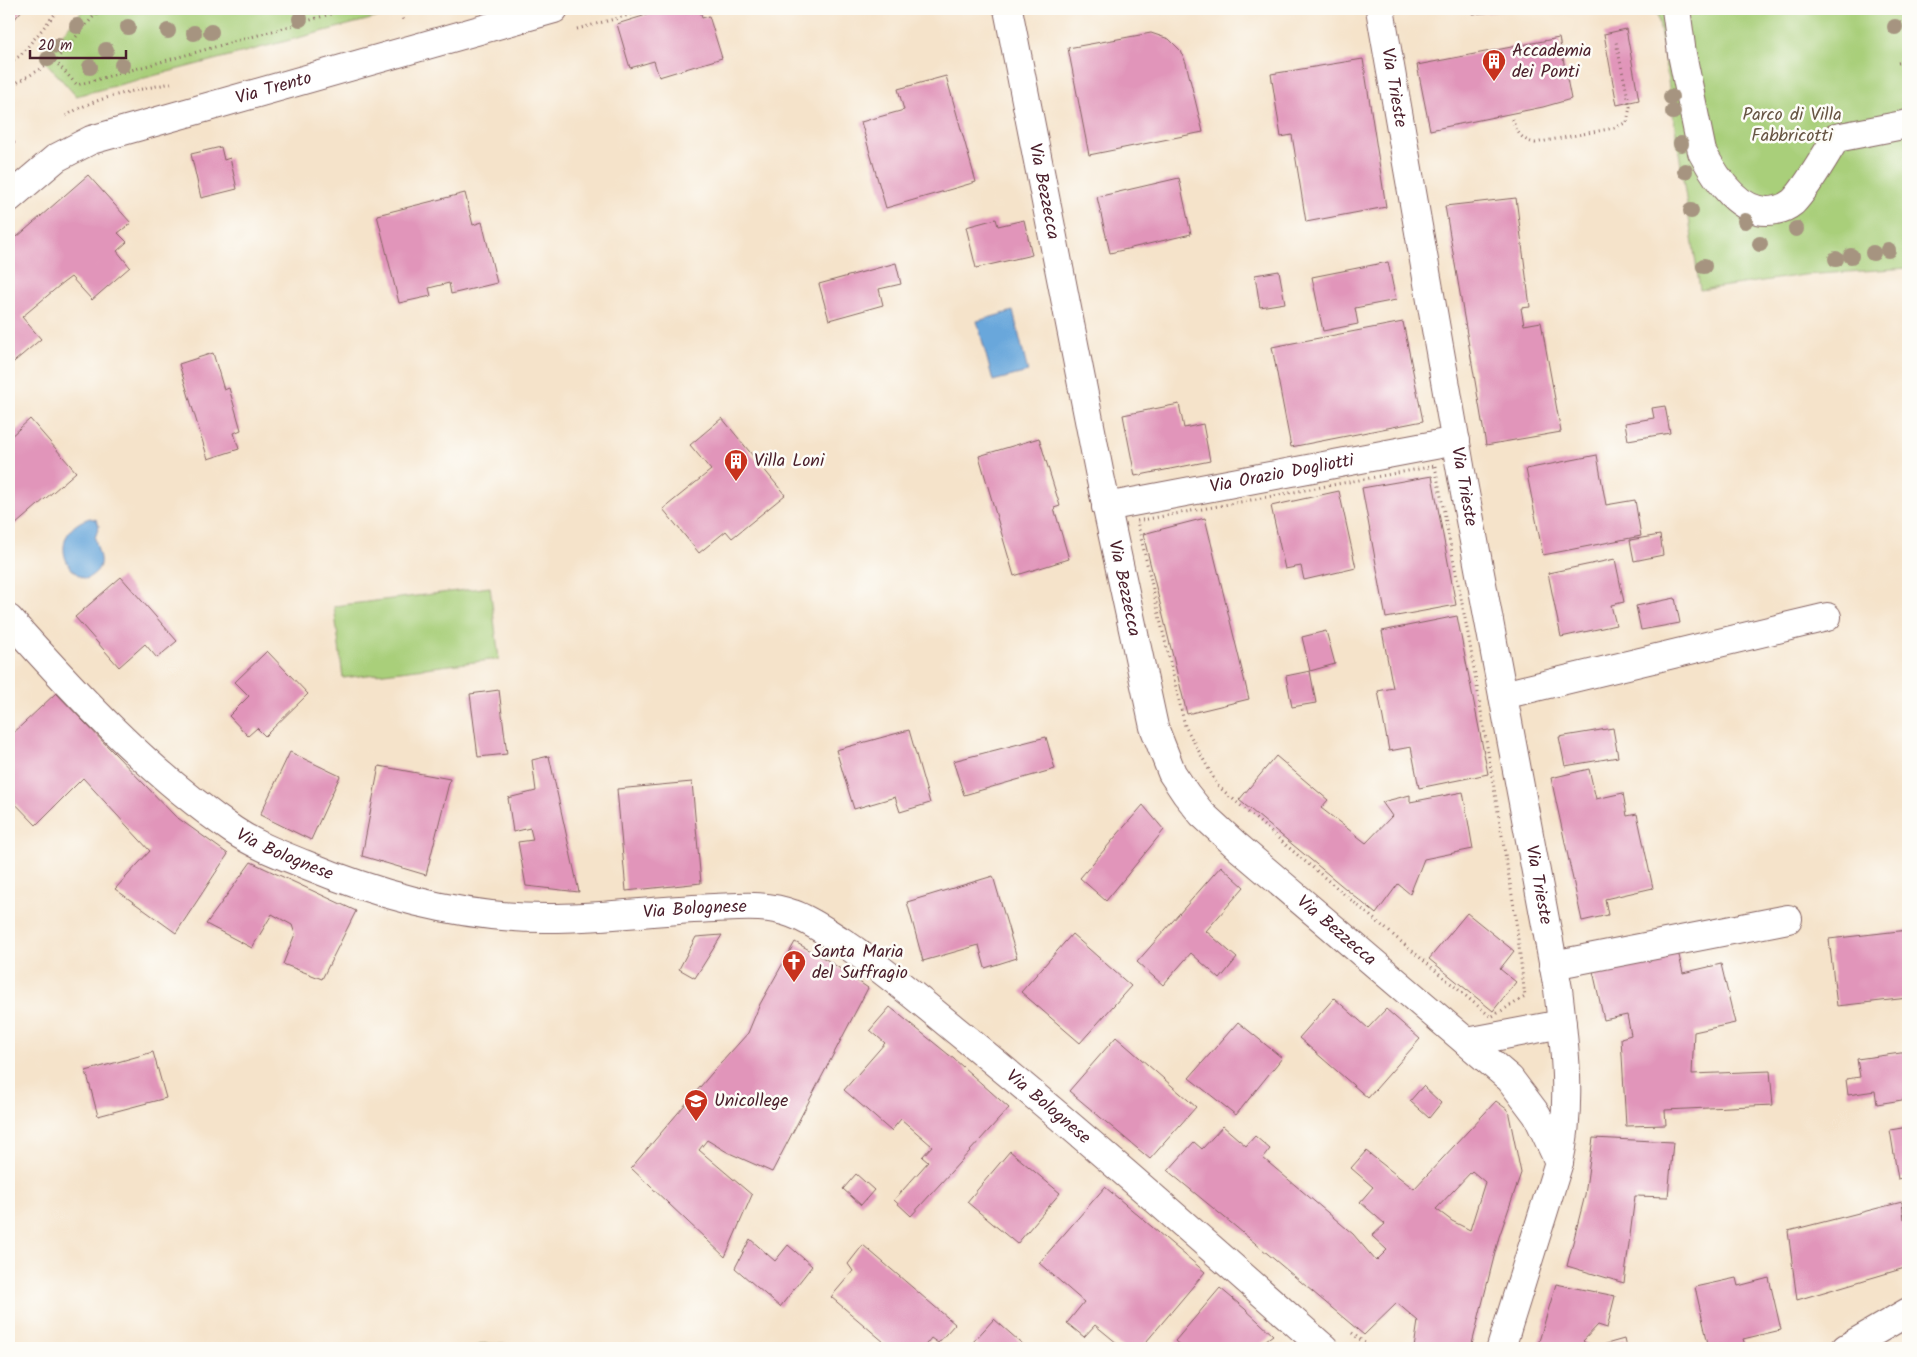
<svg xmlns="http://www.w3.org/2000/svg" width="1917" height="1357" font-family="Kalam,sans-serif">
<rect width="100%" height="100%" fill="#fdfcf7"/>
<filter id="ink" filterUnits="userSpaceOnUse"><feTurbulence type="fractalNoise" baseFrequency=".02" numOctaves="2"/><feDisplacementMap in="SourceGraphic" scale="10" xChannelSelector="R" yChannelSelector="G"/><feConvolveMatrix kernelMatrix="1 2 1 2 8 2 1 2 1" color-interpolation-filters="sRGB"/></filter>
<filter id="wash" filterUnits="userSpaceOnUse"><feTurbulence type="fractalNoise" baseFrequency=".0096" numOctaves="4" result="noise"/><feDisplacementMap in="SourceGraphic" scale="20" xChannelSelector="R" yChannelSelector="G"/><feGaussianBlur stdDeviation="1.12" result="paint"/><feColorMatrix in="noise" values="0 0 0 0 0 0 0 0 0 0 0 0 0 0 0 0 0 1.4 0 .05"/><feComposite in="paint" operator="in"/></filter>
<g filter="url(#wash)">
<rect width="100%" height="100%" fill="#f5e3ca"/>
<g fill="#a9cf7a" stroke="#7a7752">
<path d="M84,9h325l-333,87 -34,-38z"/>
<path d="M1657,9h251v259l-104,7 -104,15z"/>
<path d="M490,587l9,72 -156,19 -9,-72z"/>
</g>
<path fill="#86b26a" stroke="#68684a" d="M482,1344l53,1 6,3h-67z"/>
<g fill="#69a7db" stroke="#5a6383">
<path d="M1013,311l15,61 -35,9 -16,-60z"/>
<path d="M90,518l7,2 2,6 -4,12c4,20 13,29 -9,41 -31,-13 -29,-52 4,-61z"/>
</g>
<g id="blocks">
<g fill="#e195ba" fill-rule="evenodd">
<path d="M9,9h14l-14,17z"/>
<path d="M666,9h34l2,9 7,-2 13,42 -63,19 -5,-16 -24,7 -13,-44z"/>
<path d="M1472,9h42v1l-42,4z"/>
<path d="M1626,29l13,71 -22,5 -13,-71z"/>
<path d="M1151,33l18,6 12,12 5,12 17,69 -114,23 -21,-107z"/>
<path d="M1559,38l12,61 -28,8 -113,23 -13,-65z"/>
<path d="M1363,59l23,148 -80,15 -14,-87 -11,2 -10,-63z"/>
<path d="M946,76l30,106 -90,26 -25,-86 43,-12 -6,-21z"/>
<path d="M9,136l6,7 -6,6z"/>
<path d="M221,147l3,13 6,-2 7,31 -36,9 -10,-44z"/>
<path d="M88,175l43,48 -13,10 9,9 -10,9 13,16 -38,33 -21,-23 -12,9 -37,31 19,22 -32,27v-128l5,-5 3,4z"/>
<path d="M1179,178l12,56 -81,19 -13,-56z"/>
<path d="M465,193l8,32 9,-3 15,61 -46,11 -2,-11 -20,5 2,8 -32,7 -22,-88z"/>
<path d="M1516,198l14,109 -9,1 3,17 17,-3 20,110 -75,13 -41,-239z"/>
<path d="M996,219l2,7 26,-6 8,35 -56,13 -10,-41z"/>
<path d="M1388,262l8,38 -41,8 3,16 -35,7 -11,-54z"/>
<path d="M896,263l5,21 -22,5 4,16 -54,15 -10,-36z"/>
<path d="M1279,271l6,32 -25,4 -5,-32z"/>
<path d="M1403,322l20,99 -132,26 -19,-100z"/>
<path d="M213,353l11,37 5,-2 12,42 -7,3 5,16 -31,10 -29,-95z"/>
<path d="M1179,404l5,24 19,-4 7,37 -75,15 -12,-61z"/>
<path d="M1665,406l5,27 -42,7 -3,-17 29,-5 -2,-10z"/>
<path d="M722,418l63,77 -53,43 -6,-7 -27,22 -36,-44 48,-39 -21,-25z"/>
<path d="M30,419l46,53 -61,53 -6,-7v-80z"/>
<path d="M1039,438l21,68 -6,2 15,51 -55,17 -35,-120z"/>
<path d="M1597,455l9,50 29,-5 6,36 -98,19 -17,-86z"/>
<path d="M1432,476l24,129 -70,13 -24,-130z"/>
<path d="M1339,491l17,77 -52,12 -3,-14 -16,3 -14,-63z"/>
<path d="M1205,518l44,181 -62,15 -44,-180z"/>
<path d="M1660,535l3,20 -29,6 -4,-21z"/>
<path d="M1615,559l9,43 -13,3 5,20 -55,12 -13,-64z"/>
<path d="M121,577l56,64 -20,17 -12,-14 -26,23 -44,-50z"/>
<path d="M1675,598l5,25 -39,7 -5,-24z"/>
<path d="M1457,616l31,158 -69,14 -8,-41 -22,4 -11,-60 15,-3 -11,-57z"/>
<path d="M1326,631l9,33 -25,7 -8,-34z"/>
<path d="M267,651l41,43 -43,42 -8,-8 -9,8 -19,-20 20,-20 -14,-14z"/>
<path d="M1310,671l6,32 -24,4 -6,-31z"/>
<path d="M499,690l8,64 -29,3 -8,-63z"/>
<path d="M56,693l119,123 53,38 -52,79 -61,-44 35,-38 -67,-73 -47,47 -27,-28v-60z"/>
<path d="M1613,728l5,29 -53,9 -6,-29z"/>
<path d="M909,730l21,73 -30,9 -5,-15 -41,12 -18,-59z"/>
<path d="M1046,737l9,32 -91,26 -11,-34z"/>
<path d="M290,752l50,24 -29,64 -51,-25z"/>
<path d="M549,756l30,136 -53,-6 -8,-44 15,-2 -3,-12 -17,4 -5,-34 28,-7 -4,-31z"/>
<path d="M1276,756l52,44 -7,8 45,35 26,-27 -10,-14 28,-7v7l53,-10 10,57 -49,10 -14,35 -12,-10 -22,30 -137,-114z"/>
<path d="M379,766l71,13 -24,96 -64,-19z"/>
<path d="M1589,769l7,30 27,-6 4,23 10,-2 16,74 -48,11 3,16 -26,6 -31,-143z"/>
<path d="M692,782l9,101 -75,8 -9,-102z"/>
<path d="M1143,805l21,25 -58,71 -26,-23z"/>
<path d="M251,862l105,49 -34,68 -39,-15 12,-30 -3,-9 -20,-11 -20,34 -46,-24z"/>
<path d="M1221,866l23,21 -38,44 31,27 -17,21 -29,-26 -28,32 -26,-23z"/>
<path d="M993,876l24,82 -32,10 -6,-23 -56,16 -16,-59z"/>
<path d="M1467,913l47,38 -14,18 16,13 -23,29 -64,-52z"/>
<path d="M1908,930v68l-71,8 -8,-67z"/>
<path d="M1072,934l59,52 -51,57 -59,-51z"/>
<path d="M722,935l-27,43 -16,-9 17,-32z"/>
<path d="M795,942l34,19 39,27 -96,184 -45,-20 -20,-12 -8,10 53,45 -27,62 -94,-89 81,-95 36,-40 12,-29z"/>
<path d="M1678,951l5,22 38,-9 14,59 -41,9 -2,42 78,-3 3,34 -108,5 1,15 -40,1 -5,-88 10,-3 -4,-20 -23,5 -11,-49z"/>
<path d="M1334,998l34,30 18,-19 34,30 -52,59 -69,-60z"/>
<path d="M890,1007l64,52 55,49 -98,108 -17,-16 34,-38 -6,-5 10,-11 -31,-27 -10,12 -47,-41 41,-47 -15,-13z"/>
<path d="M1238,1022l44,36 -46,57 -47,-37z"/>
<path d="M1116,1037l80,70 -46,52 -81,-68z"/>
<path d="M153,1052l13,46 -68,18 -12,-45z"/>
<path d="M1908,1052v47l-31,5 -2,-13 -27,4 -2,-16 14,-2 -3,-18z"/>
<path d="M1423,1086l18,17 -12,15 -19,-17z"/>
<path d="M1496,1101l12,9 13,63 -22,64 -28,111h-57l4,-27 -21,-18 -33,32 -134,-113 -62,-51 26,-29 8,7 21,-23 23,20 9,-10 15,13 -7,9 90,76 23,27 11,-11 -15,-14 13,-12 -25,-22 13,-15 -22,-19 15,-17 48,38zM1472,1171l13,11 -15,48 -18,-9 -16,-12z"/>
<path d="M1908,1127v50l-10,2 -8,-49z"/>
<path d="M1593,1138l80,4 -5,55 -33,-1 -11,87 -57,-17 18,-71z"/>
<path d="M1010,1151l50,42 -43,51 -50,-42z"/>
<path d="M856,1174l18,16 -13,15 -18,-16z"/>
<path d="M1105,1187l100,85 -64,76h-18l-28,-23 -11,12 -17,-14 17,-21 -45,-39z"/>
<path d="M1902,1202l2,17h4v48l-111,33 -9,-69z"/>
<path d="M750,1239l25,22 13,-16 24,21 -32,41 -45,-39z"/>
<path d="M863,1245l92,79 -17,19 -7,-5 -8,10h-32l-60,-51 22,-26 -5,-7z"/>
<path d="M1736,1278l2,8 31,-8 12,52 -38,9 3,9h-37l-14,-61z"/>
<path d="M1556,1284l59,12 -8,32 -9,-3 -15,16 9,7 32,-9 2,9h-89z"/>
<path d="M1220,1288l25,21 28,26 -18,13h-72l-8,-7z"/>
<path d="M994,1319l33,29h-47l-7,-6z"/>
</g>
</g>
</g>
<g filter="url(#ink)">
<use href="#blocks" fill-opacity="0" stroke="#866463" stroke-width="1"/>
<g fill="none" stroke-linecap="round" stroke-linejoin="round">
<g stroke="#866463" stroke-width="30">
<g id="minor">
<path id="s1" d="M1008,9l92,467 54,251 18,46 14,21 16,20 36,33 272,232 27,36 22,47"/>
<path d="M1676,9l6,45 20,98c14,26 39,66 74,58 6,-1 12,-4 17,-8 14,-14 32,-46 43,-64l72,-14"/>
<path id="s2" d="M1106,507l350,-66"/>
<path d="M1503,695l324,-78"/>
<path d="M1553,965l235,-46"/>
<path d="M1467,1042l95,-18"/>
<path d="M1846,1348l62,-36"/>
</g>
</g>
<g stroke="#866463" stroke-width="30">
<g id="major">
<path id="s3" d="M1380,9l81,463 97,517c7,58 14,116 1,173l-58,186"/>
<path id="s4" d="M9,198l47,-40 35,-18 463,-131"/>
<path id="s5" d="M9,619c68,76 139,153 224,211 22,15 46,24 71,34 79,33 166,56 253,54 53,-1 105,-8 157,-10 27,-1 53,-4 79,6 17,6 32,17 48,27 39,26 76,57 112,87 127,103 249,212 371,320"/>
</g>
</g>
<g stroke="#866463" stroke-width="3" stroke-dasharray="1 4" stroke-linecap="butt">
<path d="M400,9l3,11"/>
<path d="M577,29l75,-20"/>
<path d="M55,61l22,24 214,-59 55,-17"/>
<path d="M9,62l11,-6 39,-47"/>
<path d="M1898,63l10,-2"/>
<path d="M9,87l46,-26 45,-52"/>
<path d="M66,116c27,-19 73,-26 105,-33"/>
<path d="M1512,119c5,13 9,21 23,24l79,-15 13,-6 3,-15 -14,-65"/>
<path d="M1435,466l34,173 46,274 10,84 -34,20 -197,-165 -76,-66 -33,-60 -48,-205z"/>
<path d="M1352,1333l19,15"/>
</g>
<use href="#minor" stroke="#fff" stroke-width="28"/>
<use href="#major" stroke="#fff" stroke-width="28"/>
</g>
<g fill="#a69480">
<circle cx="300" cy="19" r="8"/>
<circle cx="77" cy="26" r="8"/>
<circle cx="128" cy="27" r="8"/>
<circle cx="1895" cy="27" r="8"/>
<circle cx="168" cy="31" r="8"/>
<circle cx="211" cy="32" r="8"/>
<circle cx="194" cy="33" r="8"/>
<circle cx="58" cy="46" r="8"/>
<circle cx="106" cy="50" r="8"/>
<circle cx="48" cy="59" r="8"/>
<circle cx="122" cy="65" r="8"/>
<circle cx="90" cy="67" r="8"/>
<circle cx="1671" cy="97" r="8"/>
<circle cx="1673" cy="112" r="8"/>
<circle cx="1681" cy="144" r="8"/>
<circle cx="1685" cy="171" r="8"/>
<circle cx="1691" cy="211" r="8"/>
<circle cx="1745" cy="221" r="8"/>
<circle cx="1796" cy="229" r="8"/>
<circle cx="1760" cy="244" r="8"/>
<circle cx="1888" cy="250" r="8"/>
<circle cx="1873" cy="253" r="8"/>
<circle cx="1851" cy="256" r="8"/>
<circle cx="1836" cy="259" r="8"/>
<circle cx="1704" cy="266" r="8"/>
</g>
</g>
<defs>
<g id="building-pin" transform="scale(1.25)"><path d="M0 17L-7.5 6A9.5 9.5 0 1 1 7.5 6Z" fill="#c8321e" stroke="#fdfcf7"/><path d="M-4-6H4V6H1V3H-1V6H-4ZM-2.5-4.3h1.7v1.8h-1.7ZM.8-4.3h1.7v1.8H.8ZM-2.5-1h1.7V.8h-1.7ZM.8-1h1.7V.8H.8Z" fill="#fff"/></g>
<g id="church-pin" transform="scale(1.25)"><path d="M0 17L-7.5 6A9.5 9.5 0 1 1 7.5 6Z" fill="#c8321e" stroke="#fdfcf7"/><path d="M-1.2-6h2.4v3.5h3.3v2.4h-3.3V6h-2.4V-.1h-3.3v-2.4h3.3Z" fill="#fff"/></g>
<g id="university-pin" transform="scale(1.25)"><path d="M0 17L-7.5 6A9.5 9.5 0 1 1 7.5 6Z" fill="#c8321e" stroke="#fdfcf7"/><path d="M0-5L7-2L0 1L-7-2ZM-4 1L0 2.5L4 1V4Q0 6-4 4Z" fill="#fff"/></g>
</defs>
<g fill-rule="evenodd">
<use href="#building-pin" x="1494" y="61"/>
<use href="#building-pin" x="736" y="461"/>
<use href="#church-pin" x="794" y="962"/>
<use href="#university-pin" x="696" y="1101"/>
</g>
<g text-anchor="middle" dominant-baseline="central" stroke-width="5" stroke-linejoin="round" paint-order="stroke">
<g font-size="18" fill="#4a1f2b" stroke="#fdfcf7" text-anchor="start">
<text x="1512" y="51">Accademia<tspan x="1512" dy="21">dei Ponti</tspan></text>
<text x="754" y="461">Villa Loni</text>
<text x="812" y="952">Santa Maria<tspan x="812" dy="21">del Suffragio</tspan></text>
<text x="714" y="1101">Unicollege</text>
</g>
<g font-size="18" fill="#4a1f2b" stroke="#fdfcf7">
<text stroke="none"><textPath href="#s4" startOffset="291">Via Trento</textPath></text>
<text stroke="none"><textPath href="#s3" startOffset="80">Via Trieste</textPath></text>
<text stroke="none"><textPath href="#s1" startOffset="186">Via Bezzecca</textPath></text>
<text stroke="none"><textPath href="#s2" startOffset="179">Via Orazio Dogliotti</textPath></text>
<text stroke="none"><textPath href="#s3" startOffset="485">Via Trieste</textPath></text>
<text stroke="none"><textPath href="#s1" startOffset="591">Via Bezzecca</textPath></text>
<text stroke="none"><textPath href="#s5" startOffset="366">Via Bolognese</textPath></text>
<text stroke="none"><textPath href="#s3" startOffset="890">Via Trieste</textPath></text>
<text stroke="none"><textPath href="#s5" startOffset="786">Via Bolognese</textPath></text>
<text stroke="none"><textPath href="#s1" startOffset="1011">Via Bezzecca</textPath></text>
<text stroke="none"><textPath href="#s5" startOffset="1206">Via Bolognese</textPath></text>
</g>
<g font-size="18" fill="#665443" stroke="#fdfcf7">
<text x="1792" y="115">Parco di Villa<tspan x="1792" dy="21">Fabbricotti</tspan></text>
</g>
</g>
<rect width="1917" height="1357" fill="none" stroke="#fdfcf7" stroke-width="30"/>
<path d="M30 50v8h96v-8" fill="none" stroke="#4a1f2b" stroke-width="2.5"/>
<text x="38" y="50" font-size="15" fill="#4a1f2b" stroke="#fdfcf7" stroke-width="4" paint-order="stroke">20 m</text>
</svg>
